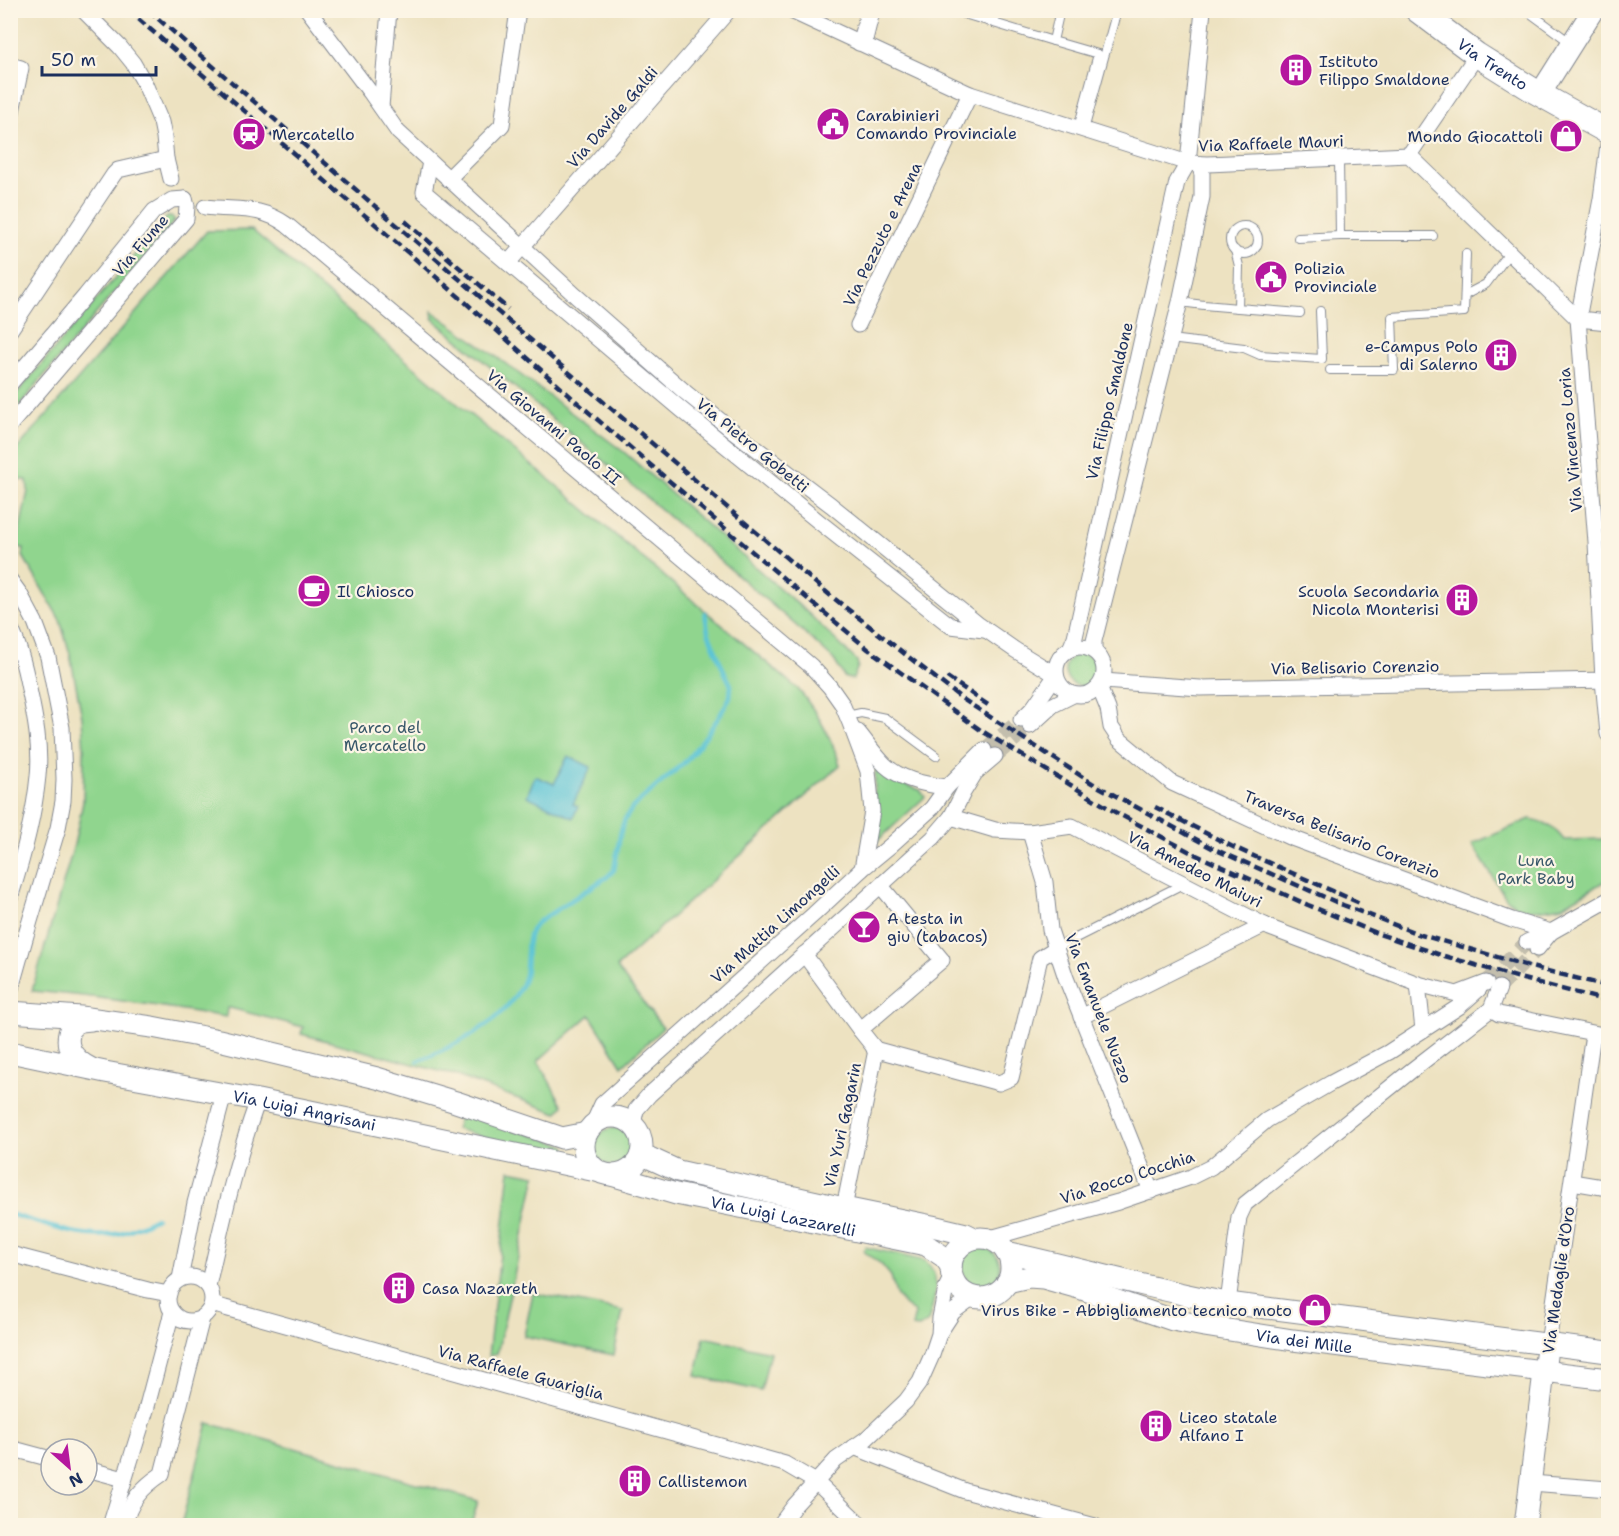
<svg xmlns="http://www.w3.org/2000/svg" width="1619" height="1536" viewBox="0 0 1619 1536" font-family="'Shantell Sans',sans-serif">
<rect width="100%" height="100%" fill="#fcf5e5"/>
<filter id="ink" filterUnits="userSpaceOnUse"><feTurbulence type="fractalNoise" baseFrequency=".0167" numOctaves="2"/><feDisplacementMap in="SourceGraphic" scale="12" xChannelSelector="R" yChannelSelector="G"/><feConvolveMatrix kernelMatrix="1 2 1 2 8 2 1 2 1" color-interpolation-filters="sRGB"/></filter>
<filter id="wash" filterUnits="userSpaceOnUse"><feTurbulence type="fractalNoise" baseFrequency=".008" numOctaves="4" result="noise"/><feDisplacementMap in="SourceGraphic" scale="24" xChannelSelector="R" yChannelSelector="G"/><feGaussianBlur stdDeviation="1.35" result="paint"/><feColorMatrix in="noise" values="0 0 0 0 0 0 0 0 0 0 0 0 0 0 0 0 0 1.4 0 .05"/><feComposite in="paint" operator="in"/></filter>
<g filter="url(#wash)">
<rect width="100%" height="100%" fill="#ede2c1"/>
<g fill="#90d58e" stroke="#568276" stroke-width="1.5">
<path d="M167,217H171L175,220L11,415V400Z"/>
<path d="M252,230L461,407L556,485L798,689C817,712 831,736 840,765L617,967L622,975L663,1028L622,1066L590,1015L538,1061L563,1106L557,1113L454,1075L301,1034L303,1027L230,1008H227L226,1017C161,1006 97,996 32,991L74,845L83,802L84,752L82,717L70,654L60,620L23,556L24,548L16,547L28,491L27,480L11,479L10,457L207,231Z"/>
<path d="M432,311L494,355L624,452L809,614L857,661L858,666L853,679L845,678L834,660L806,634L626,480L433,319Z"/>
<circle cx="1081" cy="670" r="16"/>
<path d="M876,763L900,783L920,790L925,797L872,846Z"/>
<path d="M1530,819C1547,823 1554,827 1564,840L1604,839L1608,879L1563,906L1537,910L1517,907L1506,898L1472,844Z"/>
<path d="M461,1113L564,1145C567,1149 568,1152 565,1157L560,1158L456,1129Z"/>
<circle cx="614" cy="1147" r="19"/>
<path d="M510,1170L536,1175L497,1354L488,1356Z"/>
<path d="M865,1247L925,1261C944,1276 933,1303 928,1322L919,1328L912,1327L915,1313L904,1305L896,1294L891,1276L881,1264L863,1251Z"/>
<circle cx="981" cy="1267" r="19"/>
<path d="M533,1293L623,1311L614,1355L524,1336Z"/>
<path d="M704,1337L770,1352L761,1391L696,1376Z"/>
<path d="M208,1423L478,1501L471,1525H181Z"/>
</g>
<path fill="#5bc4d6" stroke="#3b7a9a" stroke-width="1.5" d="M568,756L591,767L573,804L578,806L573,818L527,796L535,776L554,784Z"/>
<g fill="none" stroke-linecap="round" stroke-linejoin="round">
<g stroke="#5bc4d6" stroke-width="4.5">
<path d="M418,1061C455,1046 514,1017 525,975C528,962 525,946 530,933C531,930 535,925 538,922L607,877L614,870L621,830L625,819L633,807L686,761L702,741L719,717L730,697L731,685L724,671L708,632L705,613"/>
<path d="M10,1214C45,1224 85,1242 121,1233C133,1229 145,1224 156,1218"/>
</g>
</g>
</g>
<g filter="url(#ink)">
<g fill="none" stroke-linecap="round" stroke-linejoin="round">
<g stroke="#c3bead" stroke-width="15" stroke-dasharray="15 8" stroke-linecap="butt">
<path d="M984,750L1021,720"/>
<path d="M995,756L1030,726"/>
<path d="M1486,983L1527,942"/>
<path d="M1499,988L1537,949"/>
</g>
<g stroke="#848890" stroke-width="10">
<g id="lane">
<path d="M951,10L1053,41"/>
<path d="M1060,10L1053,41L1098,54L1078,128"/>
<path d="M1526,10L1571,43"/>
<path d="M994,23L997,10"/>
<path d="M867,46L876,10"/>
<path d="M1084,130L1117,10"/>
<path d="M1339,159L1340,236"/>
<circle cx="1244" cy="240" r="14"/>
<path d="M1298,238L1340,236H1433"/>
<path d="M1235,250L1239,266L1238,308L1300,313"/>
<path d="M1465,295L1486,284L1510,252"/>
<path d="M1180,302L1204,305L1238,308"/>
<path d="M1170,339L1244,348L1260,355L1322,359L1320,311"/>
<path d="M1330,370H1394L1392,317L1464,312L1466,254"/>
<path d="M847,716L861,713L885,718L936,756"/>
<path d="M1056,948L1183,884"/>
</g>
</g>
<g stroke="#848890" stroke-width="17">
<g id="street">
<path d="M83,10L120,47L133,63L145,84L161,122L164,137L166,159L171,179"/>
<path d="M308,10L370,92L398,132L576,296L685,392L732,430L831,505L979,625L1015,650L1056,675L1033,708L1021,720"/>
<path d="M789,10L970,94L1188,163L1208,164L1409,155L1578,319L1608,322"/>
<path d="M859,43L869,10"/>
<path d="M10,65L21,68L10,121"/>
<path d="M381,107L389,10"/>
<path d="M1608,145L1601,199L1578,319L1596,542L1603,680L1608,734"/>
<path d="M1409,155L1477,55"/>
<path d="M430,162L424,192L682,410L818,521L951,626L984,630"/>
<path d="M448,179L502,125L518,10"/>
<path d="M205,207C238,211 259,205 287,225L811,666L830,687L842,704L850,723L868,771L872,811L862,869"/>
<path d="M508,263L729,10"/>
<path d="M858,325L970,94"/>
<path d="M10,330L114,174L118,170L166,159"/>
<path d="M10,384L85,296L154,211L172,200L185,199"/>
<path d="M10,425L186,219L187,206L185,199"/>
<path d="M10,580L20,594L35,622L48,657L62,728L64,779L63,801L58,828L30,921L10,992"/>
<path d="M10,627C20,646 25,668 29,689C35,717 41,747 38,776C34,818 23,858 10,898"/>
<circle cx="1080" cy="671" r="24"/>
<path d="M1070,649L1075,637L1177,182L1188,163L1203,10"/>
<path d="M1094,650V641L1180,302L1202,197V174L1199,164"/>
<path d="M1103,681L1200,688L1608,680"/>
<path d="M1099,687L1108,709L1111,727L1119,739L1172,783L1289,837L1512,920L1551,932"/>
<path d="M1030,726L1053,705L1073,695"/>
<path d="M858,732C867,743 875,755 885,765C900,779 926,785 947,787"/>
<path d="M951,817L995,830L1030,832L1072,826L1270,928L1418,984L1457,994L1486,983"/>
<path d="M1030,832L1045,882L1050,930L1066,978L1151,1191"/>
<path d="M1527,942L1551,932"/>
<path d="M1537,949L1551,932L1608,900"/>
<path d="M804,954L860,1030L876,1050L844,1208"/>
<path d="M1418,984L1423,1030"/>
<path d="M1499,988L1491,1009L1499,1014L1608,1036"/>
<path d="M1081,1017L1265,925"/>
<path d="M860,1030L942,960L881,886"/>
<path d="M874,1049L999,1083L1011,1078L1040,958L1056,948"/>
<path d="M593,1124L602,1104L814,914L862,869L890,846L932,808L947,787L984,750"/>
<path d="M633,1125L636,1110L649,1095L933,838L951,817L964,791L975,773L995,756"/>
<path d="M1572,1182L1608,1188"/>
<path d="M987,1239L1118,1202L1191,1177L1211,1167L1267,1120L1331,1083L1389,1052L1460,1006L1479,989"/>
<path d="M10,1254L148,1290L169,1294"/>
<circle cx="190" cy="1299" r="22"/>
<path d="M180,1279L195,1203L224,1094"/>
<path d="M208,1286C222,1223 236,1160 258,1100"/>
<path d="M1228,1303L1239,1217L1245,1204L1412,1070L1491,1009"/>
<path d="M212,1304L225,1308L785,1464L816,1482L862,1526"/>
<path d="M940,1332L953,1312L973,1297"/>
<path d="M1548,1344L1593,1034"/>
<path d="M854,1447L965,1491L1095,1526"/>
<path d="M10,1448L51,1459"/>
<path d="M87,1469L124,1479"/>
<path d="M1531,1483L1608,1489"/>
<path d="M110,1526L146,1410L172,1312"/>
<path d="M124,1526C130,1501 141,1488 162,1474L202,1318"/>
<path d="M779,1526L794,1506L836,1460L866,1439L906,1401L920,1382L932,1355L939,1334L940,1318L946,1288L952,1276"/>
</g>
</g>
<g stroke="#848890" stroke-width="23">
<g id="secondary">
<path d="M1540,94L1593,10"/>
<path d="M10,1012L81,1017L152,1027L219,1040L377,1078L456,1102L562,1138L587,1133"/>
<path id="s1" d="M10,1052L105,1072L258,1100L596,1171"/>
<path d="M90,1068C73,1059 62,1046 72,1025L81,1021L91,1020"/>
<circle cx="613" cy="1146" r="29"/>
<path d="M641,1154L678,1171L844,1208L932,1226L966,1234L974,1238"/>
<path id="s2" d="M611,1175L676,1194L926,1245L944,1257L951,1266"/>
<circle cx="981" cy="1268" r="30"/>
<path d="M1006,1252C1080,1268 1153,1290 1228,1303L1608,1352"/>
<path id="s3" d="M1007,1282L1029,1277L1043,1278L1082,1289L1173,1320L1204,1326L1293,1340L1608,1379"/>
<path d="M1525,1526L1546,1356"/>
</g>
</g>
<g stroke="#848890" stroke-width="26">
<g id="primary">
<path id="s4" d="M1417,10L1477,55L1536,92L1608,132"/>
</g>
</g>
<use href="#lane" stroke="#fff" stroke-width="8"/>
<use href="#street" stroke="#fff" stroke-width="15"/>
<use href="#secondary" stroke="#fff" stroke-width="21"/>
<use href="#primary" stroke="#fff" stroke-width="24"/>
<g stroke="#1b2f5e" stroke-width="4.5" stroke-dasharray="9 4.5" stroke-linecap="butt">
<path d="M128,10L465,302L578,403L796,589L868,649L982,731L1115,812L1194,854L1308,905L1379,934L1441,955L1523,979L1608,1001"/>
<path d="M148,10L457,277L831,596L961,698L1092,783L1214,849L1343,905L1421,935L1535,968L1608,986"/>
<path d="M405,221L508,309"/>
<path d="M947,677L991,707"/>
<path d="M1155,807L1231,846L1362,904"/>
</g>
</g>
</g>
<defs>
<g id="building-disc" transform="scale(1.725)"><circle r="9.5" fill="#b5179e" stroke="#fcf5e5"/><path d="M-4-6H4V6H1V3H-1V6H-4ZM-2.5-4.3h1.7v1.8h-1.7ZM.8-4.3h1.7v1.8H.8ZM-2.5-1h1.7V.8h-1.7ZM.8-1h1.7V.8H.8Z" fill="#fff"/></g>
<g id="civic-disc" transform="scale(1.725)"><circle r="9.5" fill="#b5179e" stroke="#fcf5e5"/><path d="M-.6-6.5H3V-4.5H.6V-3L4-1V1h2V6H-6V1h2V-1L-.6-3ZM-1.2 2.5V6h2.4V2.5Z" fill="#fff"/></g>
<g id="station-disc" transform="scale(1.725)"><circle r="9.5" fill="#b5179e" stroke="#fcf5e5"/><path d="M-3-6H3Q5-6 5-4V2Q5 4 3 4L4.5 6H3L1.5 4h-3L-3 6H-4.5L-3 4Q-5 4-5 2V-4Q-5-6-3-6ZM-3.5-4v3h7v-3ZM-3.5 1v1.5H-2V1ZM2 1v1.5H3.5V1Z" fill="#fff"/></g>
<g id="shop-disc" transform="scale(1.725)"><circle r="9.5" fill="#b5179e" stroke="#fcf5e5"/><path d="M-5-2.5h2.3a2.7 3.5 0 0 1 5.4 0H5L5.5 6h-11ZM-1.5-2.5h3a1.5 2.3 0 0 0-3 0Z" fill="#fff"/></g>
<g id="cafe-disc" transform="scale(1.725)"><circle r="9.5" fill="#b5179e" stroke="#fcf5e5"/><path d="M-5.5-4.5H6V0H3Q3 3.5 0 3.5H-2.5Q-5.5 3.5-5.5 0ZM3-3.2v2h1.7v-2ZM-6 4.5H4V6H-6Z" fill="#fff"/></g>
<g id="bar-disc" transform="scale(1.725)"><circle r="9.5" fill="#b5179e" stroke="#fcf5e5"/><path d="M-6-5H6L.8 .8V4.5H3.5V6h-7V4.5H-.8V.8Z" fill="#fff"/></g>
</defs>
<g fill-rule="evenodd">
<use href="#building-disc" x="1296" y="70"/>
<use href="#civic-disc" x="833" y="124"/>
<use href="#station-disc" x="249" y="134"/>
<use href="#shop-disc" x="1566" y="136"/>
<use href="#civic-disc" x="1271" y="277"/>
<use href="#building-disc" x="1501" y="355"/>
<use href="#cafe-disc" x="314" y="591"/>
<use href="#building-disc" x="1462" y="600"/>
<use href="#bar-disc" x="864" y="927"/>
<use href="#building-disc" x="399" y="1288"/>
<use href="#shop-disc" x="1315" y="1310"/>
<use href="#building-disc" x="1156" y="1426"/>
<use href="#building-disc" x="635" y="1481"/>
</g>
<g text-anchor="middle" stroke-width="4.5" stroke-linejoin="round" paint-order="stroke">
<g font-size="16" fill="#1b2f5e" stroke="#fcf5e5" text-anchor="start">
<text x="1319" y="67">Istituto<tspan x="1319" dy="18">Filippo Smaldone</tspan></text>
<text x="856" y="121">Carabinieri<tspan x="856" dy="18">Comando Provinciale</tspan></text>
<text x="272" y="140">Mercatello</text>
<text x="1543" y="142" text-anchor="end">Mondo Giocattoli</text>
<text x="1294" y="274">Polizia<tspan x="1294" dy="18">Provinciale</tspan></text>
<text x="1478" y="352" text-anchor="end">e-Campus Polo<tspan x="1478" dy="18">di Salerno</tspan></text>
<text x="337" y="597">Il Chiosco</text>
<text x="1439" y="597" text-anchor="end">Scuola Secondaria<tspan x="1439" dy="18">Nicola Monterisi</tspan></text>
<text x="887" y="924">A testa in<tspan x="887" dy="18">giu (tabacos)</tspan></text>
<text x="422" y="1294">Casa Nazareth</text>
<text x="1292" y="1316" text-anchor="end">Virus Bike - Abbigliamento tecnico moto</text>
<text x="1179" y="1423">Liceo statale<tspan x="1179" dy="18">Alfano I</tspan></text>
<text x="658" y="1487">Callistemon</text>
</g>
<g font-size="16" fill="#1b2f5e" stroke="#fcf5e5">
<text dy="6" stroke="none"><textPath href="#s4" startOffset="93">Via Trento</textPath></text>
<text transform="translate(612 117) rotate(-49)" y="6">Via Davide Galdi</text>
<text transform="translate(1271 143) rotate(-2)" y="6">Via Raffaele Mauri</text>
<text transform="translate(882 234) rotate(-64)" y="6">Via Pezzuto e Arena</text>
<text transform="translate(140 245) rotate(-49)" y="6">Via Fiume</text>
<text transform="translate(1109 401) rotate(-77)" y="6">Via Filippo Smaldone</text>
<text transform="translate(554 427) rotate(40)" y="6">Via Giovanni Paolo II</text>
<text transform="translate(1570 440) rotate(-95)" y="6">Via Vincenzo Loria</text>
<text transform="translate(753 445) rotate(39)" y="6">Via Pietro Gobetti</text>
<text transform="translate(1355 667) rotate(-1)" y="6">Via Belisario Corenzio</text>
<text transform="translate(1342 834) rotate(22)" y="6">Traversa Belisario Corenzio</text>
<text transform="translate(1195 869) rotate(27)" y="6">Via Amedeo Maiuri</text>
<text transform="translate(775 924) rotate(-42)" y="6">Via Mattia Limongelli</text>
<text transform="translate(1099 1008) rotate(69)" y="6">Via Emanuele Nuzzo</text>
<text dy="6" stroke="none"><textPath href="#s1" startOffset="300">Via Luigi Angrisani</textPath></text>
<text transform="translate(842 1125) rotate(-78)" y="6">Via Yuri Gagarin</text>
<text transform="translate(1127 1177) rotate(-18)" y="6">Via Rocco Cocchia</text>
<text dy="6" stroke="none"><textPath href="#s2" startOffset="177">Via Luigi Lazzarelli</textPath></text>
<text transform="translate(1558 1280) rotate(-82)" y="6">Via Medaglie d'Oro</text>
<text dy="6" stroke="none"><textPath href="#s3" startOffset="306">Via dei Mille</textPath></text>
<text transform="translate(521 1372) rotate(15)" y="6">Via Raffaele Guariglia</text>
</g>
<g font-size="16" fill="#38586a" stroke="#fcf5e5">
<text x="385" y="733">Parco del<tspan x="385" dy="18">Mercatello</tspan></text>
<text x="1536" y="866">Luna<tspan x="1536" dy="18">Park Baby</tspan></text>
</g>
</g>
<rect width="1619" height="1536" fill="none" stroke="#fcf5e5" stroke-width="36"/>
<g transform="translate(69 1467) rotate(152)"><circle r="28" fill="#fcf5e5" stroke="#a2a6af" stroke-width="1.5"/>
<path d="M0-4.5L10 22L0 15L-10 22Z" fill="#b5179e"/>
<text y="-9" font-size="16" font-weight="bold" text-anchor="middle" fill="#1b2f5e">N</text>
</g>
<path d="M42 66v9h114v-9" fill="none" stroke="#1b2f5e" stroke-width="3"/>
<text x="51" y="66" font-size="18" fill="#1b2f5e" stroke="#fcf5e5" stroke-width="4.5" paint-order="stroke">50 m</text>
</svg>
